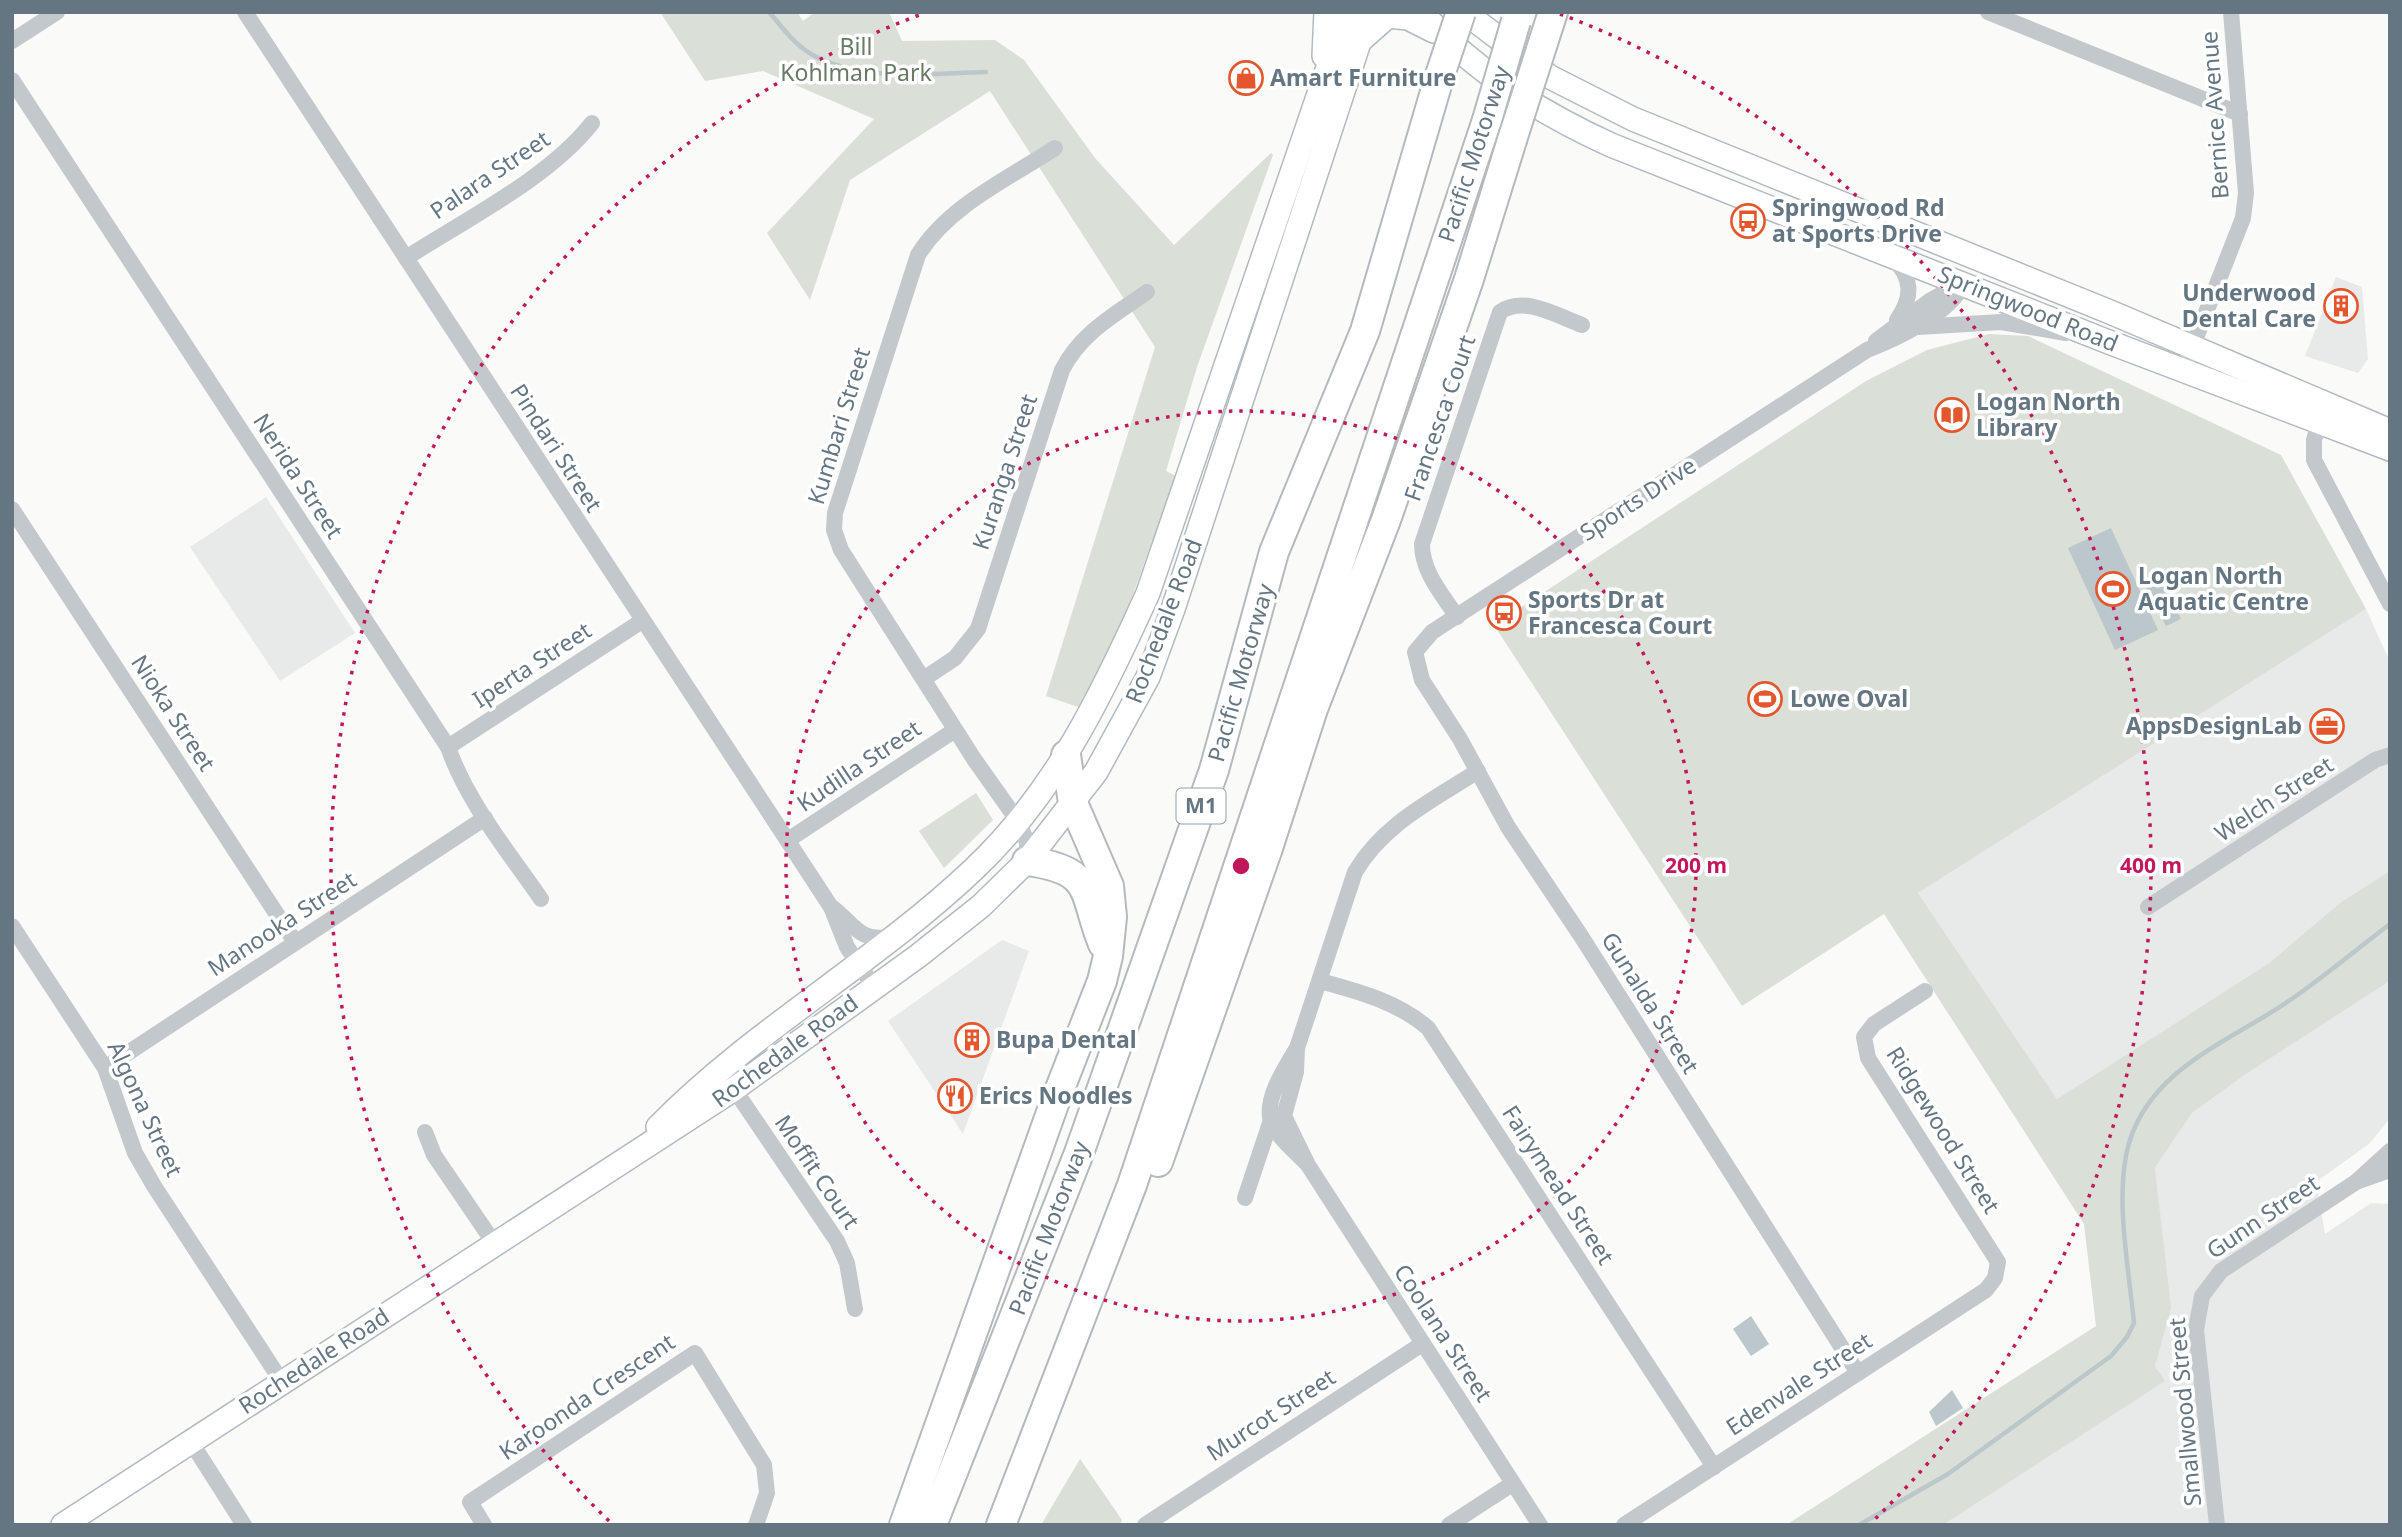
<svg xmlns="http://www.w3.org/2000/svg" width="2402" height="1537" viewBox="0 0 2402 1537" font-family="'Noto Sans',sans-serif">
<rect width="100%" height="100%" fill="#fafaf8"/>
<g fill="#e8e9e9">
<path d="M2336,277L2362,287L2368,359L2358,373L2305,356Z"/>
<path d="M266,497L355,633L280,681L190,547Z"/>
<path d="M2366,609L2390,662V871L2341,902L2269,963L2057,1099L1918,893Z"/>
<path d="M1002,940L1029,951L963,1134L888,1021Z"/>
<path d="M2390,981L2388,1121L2369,1144L2316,1182L2325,1234L2371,1203L2390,1204V1525H1943L2164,1381L2155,1366L2170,1307L2155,1168L2192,1113L2246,1074Z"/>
</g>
<g fill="#dadfd7">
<path d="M660,12H797L803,21L815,12H889L902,41L995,40L1024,60L1095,158L1174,245L1271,153L1273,155L1197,367L1166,471L1176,476L1124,619L1081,708L1046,696L1155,347L990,91L850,180L810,300L767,233L874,119L763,71L705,81Z"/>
<path d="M1989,334L2028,336L2281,455L2366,609L1918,893L2057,1099L2269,963L2341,902L2390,871V981L2246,1074L2192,1113L2155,1168L2171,1308L2155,1366L2165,1381L1943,1525H1786L2096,1326L2084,1224L1884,914L1742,1006L1494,625L1866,381L1927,350Z"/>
<path d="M976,793L993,820L944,868L919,831Z"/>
<path d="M1080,1459L1122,1520L1120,1525H1041Z"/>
</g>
<g fill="#bbc7cb">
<path d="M2111,528L2158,630L2115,650L2068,548Z"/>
<path d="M2160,577L2181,619L2166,626L2145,585Z"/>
<path d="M1751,1316L1769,1344L1751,1356L1733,1329Z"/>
<path d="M1952,1390L1963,1408L1936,1426L1929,1412Z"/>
</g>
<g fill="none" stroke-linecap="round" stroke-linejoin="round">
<g stroke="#bbc7cb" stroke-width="4.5">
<path d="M769,12C782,27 794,44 811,54C861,83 930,73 986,72"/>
<path d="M1859,1525L1948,1474L2111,1356L2127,1337L2134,1323C2129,1270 2114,1194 2129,1143C2152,1066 2234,1040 2293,998C2326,975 2357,949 2390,924"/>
</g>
<g stroke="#b3babf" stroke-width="26">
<g id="secondary">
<path d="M1421,12C1475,72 1539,112 1611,145L2106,341L2390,449"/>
<path d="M1464,12L1550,77L1633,119L2110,312L2390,431"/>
<path d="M1362,39L1388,16L1408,18L1434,31"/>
<path d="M1324,56L1326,12"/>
<path d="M658,1127C753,1030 875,963 974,869C1055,793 1103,693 1148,593L1347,12"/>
<path d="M63,1525L734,1089L918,956L981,906L1027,861L1096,772L1148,677L1173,609L1369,12"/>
</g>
</g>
<g stroke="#b4b9bd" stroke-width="32">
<g id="highway">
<path d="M1543,43L1553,12"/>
<path d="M1027,861C1096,870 1082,893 1103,944"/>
<path d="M1158,1162L1268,848L1313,709L1386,520L1469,279L1512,140"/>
<path d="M904,1525L1054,1104L1102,981L1108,956L1112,917L1109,886L1073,803L1066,755"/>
<path d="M932,1525L1079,1153L1214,770L1274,552L1365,331L1439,78"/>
<path d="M1001,1525L1132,1185L1487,120"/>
</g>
</g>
<g stroke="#c3c8cc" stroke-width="16">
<path d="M245,12L831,907L847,947L874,987"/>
<path d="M1988,12L2240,114"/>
<path d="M12,41L57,12"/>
<path d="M12,80L448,747C467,802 508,851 541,899"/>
<path d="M1892,257C1913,278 1913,297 1897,320"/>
<path d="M406,258C465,220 549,178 592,123"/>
<path d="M1918,327L2001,322L2066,333"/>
<path d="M1876,341L1931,300L1964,282"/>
<path d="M2183,371L2243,218L2246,193L2231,12"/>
<path d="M2322,412L2314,440V460L2390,604"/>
<path d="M12,509L295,942"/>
<path d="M1457,617C1442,594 1422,572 1422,544L1500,312C1525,295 1557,316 1582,325"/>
<path d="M925,678L955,658L978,629L1062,370C1081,333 1114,315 1147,292"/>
<path d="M448,747L642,621"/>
<path d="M788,840L955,730"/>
<path d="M1027,861V842L1018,821L974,759L841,550L834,530L835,513L918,255C948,206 1008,179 1055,148"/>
<path d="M2148,907L2375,760L2390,755"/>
<path d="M833,908C857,927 858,941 891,937"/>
<path d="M12,926L105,1068L135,1153L154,1186L282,1382"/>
<path d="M1320,981C1360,992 1396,1001 1428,1028L1714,1467"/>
<path d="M1297,1048L1355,872C1383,824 1433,800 1478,771"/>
<path d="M105,1068L485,818"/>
<path d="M730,1083L837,1241L847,1263L855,1309"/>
<path d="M425,1132L434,1155L494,1243"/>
<path d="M1308,1165C1297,1153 1279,1139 1272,1124C1262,1102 1286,1066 1297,1048L1296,1072L1284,1116L1308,1165L1540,1525"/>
<path d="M2356,1182L2390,1170"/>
<path d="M1245,1198L1271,1120L1273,1119"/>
<path d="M1858,1373L1581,936L1508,827L1460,739L1422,680L1415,652L1432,632L1867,350C1896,339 1952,313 1964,282"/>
<path d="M191,1442L244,1525"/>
<path d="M484,1525L470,1502L695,1353L764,1465L767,1493L756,1525"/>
<path d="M1145,1525L1422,1344"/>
<path d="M1449,1525L1512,1484"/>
<path d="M1624,1525L1986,1290L1995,1278L1998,1262L1868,1058L1864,1037L1874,1024L1925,991"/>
<path d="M2217,1525L2196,1330L2202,1296L2221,1271L2356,1182L2390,1151"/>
</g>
<use href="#secondary" stroke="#fff" stroke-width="23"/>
<use href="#highway" stroke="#fff" stroke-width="28"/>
<g stroke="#b4b9bd" stroke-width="32" stroke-linecap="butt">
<g id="highway-bridge">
<path d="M1439,78L1461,12"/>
<path d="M1487,120L1516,21"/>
<path d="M1512,140L1543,43"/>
</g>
</g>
<use href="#highway-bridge" stroke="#fff" stroke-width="28"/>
</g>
<g fill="none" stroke="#c2185b" stroke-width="3.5" stroke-dasharray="3.5 7">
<circle cx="1241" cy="866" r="455"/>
<path d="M609 1521A910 910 0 0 1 922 14M1560 14A910 910 0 0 1 1873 1521"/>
</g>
<defs>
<g id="shop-ring" transform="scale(1.75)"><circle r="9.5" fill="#fff" stroke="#e4572e" stroke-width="1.5"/><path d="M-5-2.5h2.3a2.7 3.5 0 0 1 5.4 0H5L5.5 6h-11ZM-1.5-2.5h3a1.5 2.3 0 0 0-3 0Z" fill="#e4572e"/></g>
<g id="bus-ring" transform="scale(1.75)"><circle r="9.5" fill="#fff" stroke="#e4572e" stroke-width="1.5"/><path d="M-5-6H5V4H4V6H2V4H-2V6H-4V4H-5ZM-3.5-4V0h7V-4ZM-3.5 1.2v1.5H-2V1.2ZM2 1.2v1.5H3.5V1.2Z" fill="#e4572e"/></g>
<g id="building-ring" transform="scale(1.75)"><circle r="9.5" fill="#fff" stroke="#e4572e" stroke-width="1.5"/><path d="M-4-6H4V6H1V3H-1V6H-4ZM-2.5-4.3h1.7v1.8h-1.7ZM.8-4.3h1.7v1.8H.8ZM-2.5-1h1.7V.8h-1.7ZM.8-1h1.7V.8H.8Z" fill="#e4572e"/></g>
<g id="library-ring" transform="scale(1.75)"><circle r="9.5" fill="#fff" stroke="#e4572e" stroke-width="1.5"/><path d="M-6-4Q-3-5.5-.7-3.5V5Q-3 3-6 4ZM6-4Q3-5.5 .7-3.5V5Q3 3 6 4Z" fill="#e4572e"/></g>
<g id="stadium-ring" transform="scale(1.75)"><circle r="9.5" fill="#fff" stroke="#e4572e" stroke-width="1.5"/><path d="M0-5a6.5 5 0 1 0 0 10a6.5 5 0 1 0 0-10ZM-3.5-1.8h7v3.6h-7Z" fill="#e4572e"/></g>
<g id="office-ring" transform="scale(1.75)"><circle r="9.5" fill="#fff" stroke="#e4572e" stroke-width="1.5"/><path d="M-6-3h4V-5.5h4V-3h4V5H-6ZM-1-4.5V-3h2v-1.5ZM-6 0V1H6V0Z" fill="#e4572e"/></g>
<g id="restaurant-ring" transform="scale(1.75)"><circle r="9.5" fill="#fff" stroke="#e4572e" stroke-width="1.5"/><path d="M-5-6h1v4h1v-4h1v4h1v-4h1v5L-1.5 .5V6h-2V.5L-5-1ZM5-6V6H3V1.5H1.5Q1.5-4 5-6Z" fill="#e4572e"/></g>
</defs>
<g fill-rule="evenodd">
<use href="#shop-ring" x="1246" y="78"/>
<use href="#bus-ring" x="1748" y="221"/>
<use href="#building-ring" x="2341" y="306"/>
<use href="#library-ring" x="1952" y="415"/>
<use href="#stadium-ring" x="2113" y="589"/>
<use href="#bus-ring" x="1504" y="613"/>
<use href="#stadium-ring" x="1765" y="699"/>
<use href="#office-ring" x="2327" y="726"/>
<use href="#building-ring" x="972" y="1040"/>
<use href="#restaurant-ring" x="955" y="1096"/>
</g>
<g text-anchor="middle" stroke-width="7" stroke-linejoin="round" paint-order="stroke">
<rect fill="#fff" stroke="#939fa8" stroke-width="2" x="1176.5" y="788.5" width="49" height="35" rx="5"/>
<g font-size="21" font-weight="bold" fill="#657683">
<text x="1201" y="813">M1</text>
</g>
<g font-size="23" fill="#687a64" stroke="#fff">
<text x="856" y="55">Bill<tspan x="856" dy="26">Kohlman Park</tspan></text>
</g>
<g font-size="23" font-weight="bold" fill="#657683" stroke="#fff" text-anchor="start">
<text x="1270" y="86">Amart Furniture</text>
<text x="1772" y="216">Springwood Rd<tspan x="1772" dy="26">at Sports Drive</tspan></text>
<text x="2316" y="301" text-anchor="end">Underwood<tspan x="2316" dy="26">Dental Care</tspan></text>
<text x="1976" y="410">Logan North<tspan x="1976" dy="26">Library</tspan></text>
<text x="2138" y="584">Logan North<tspan x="2138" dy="26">Aquatic Centre</tspan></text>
<text x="1528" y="608">Sports Dr at<tspan x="1528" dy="26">Francesca Court</tspan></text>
<text x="1790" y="707">Lowe Oval</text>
<text x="2302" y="734" text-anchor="end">AppsDesignLab</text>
<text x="996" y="1048">Bupa Dental</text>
<text x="979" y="1104">Erics Noodles</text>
</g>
<g font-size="23" fill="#657683" stroke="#fff">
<text transform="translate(2215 115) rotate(-94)" y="8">Bernice Avenue</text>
<text transform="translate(1474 154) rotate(-72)" y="8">Pacific Motorway</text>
<text transform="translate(490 175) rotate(-34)" y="8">Palara Street</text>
<text transform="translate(2028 309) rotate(22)" y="8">Springwood Road</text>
<text transform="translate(1440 418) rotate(-71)" y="8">Francesca Court</text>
<text transform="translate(839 426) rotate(-73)" y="8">Kumbari Street</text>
<text transform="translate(556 448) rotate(57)" y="8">Pindari Street</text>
<text transform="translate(1005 472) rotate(-72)" y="8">Kuranga Street</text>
<text transform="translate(298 476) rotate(57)" y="8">Nerida Street</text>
<text transform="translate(1638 499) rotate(-33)" y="8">Sports Drive</text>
<text transform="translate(1164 621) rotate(-69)" y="8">Rochedale Road</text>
<text transform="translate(532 665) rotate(-33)" y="8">Iperta Street</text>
<text transform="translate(1241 673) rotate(-74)" y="8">Pacific Motorway</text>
<text transform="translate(173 713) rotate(57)" y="8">Nioka Street</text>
<text transform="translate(859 766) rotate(-34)" y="8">Kudilla Street</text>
<text transform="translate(2274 799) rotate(-33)" y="8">Welch Street</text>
<text transform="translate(282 924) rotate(-33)" y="8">Manooka Street</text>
<text transform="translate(1650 1003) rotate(58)" y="8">Gunalda Street</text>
<text transform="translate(785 1051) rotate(-36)" y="8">Rochedale Road</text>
<text transform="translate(145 1109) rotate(65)" y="8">Algona Street</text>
<text transform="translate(1943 1130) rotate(58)" y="8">Ridgewood Street</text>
<text transform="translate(817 1172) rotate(56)" y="8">Moffit Court</text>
<text transform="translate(1558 1185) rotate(57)" y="8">Fairymead Street</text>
<text transform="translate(2263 1217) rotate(-34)" y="8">Gunn Street</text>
<text transform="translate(1049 1228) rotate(-69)" y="8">Pacific Motorway</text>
<text transform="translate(1443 1333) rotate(57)" y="8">Coolana Street</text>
<text transform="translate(314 1361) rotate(-33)" y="8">Rochedale Road</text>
<text transform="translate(1799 1384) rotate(-33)" y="8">Edenvale Street</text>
<text transform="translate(587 1397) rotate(-34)" y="8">Karoonda Crescent</text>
<text transform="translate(2185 1412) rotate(-95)" y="8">Smallwood Street</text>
<text transform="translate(1271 1415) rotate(-33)" y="8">Murcot Street</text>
</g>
</g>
<circle cx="1241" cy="866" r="10" fill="#c2185b" stroke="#fff" stroke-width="3.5"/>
<g font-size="21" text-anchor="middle" font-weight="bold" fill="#c2185b" stroke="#fff" stroke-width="7" stroke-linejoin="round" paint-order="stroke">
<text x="1696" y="873">200 m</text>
<text x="2151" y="873">400 m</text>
</g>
<rect width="2402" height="1537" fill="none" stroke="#657683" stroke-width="28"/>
</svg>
